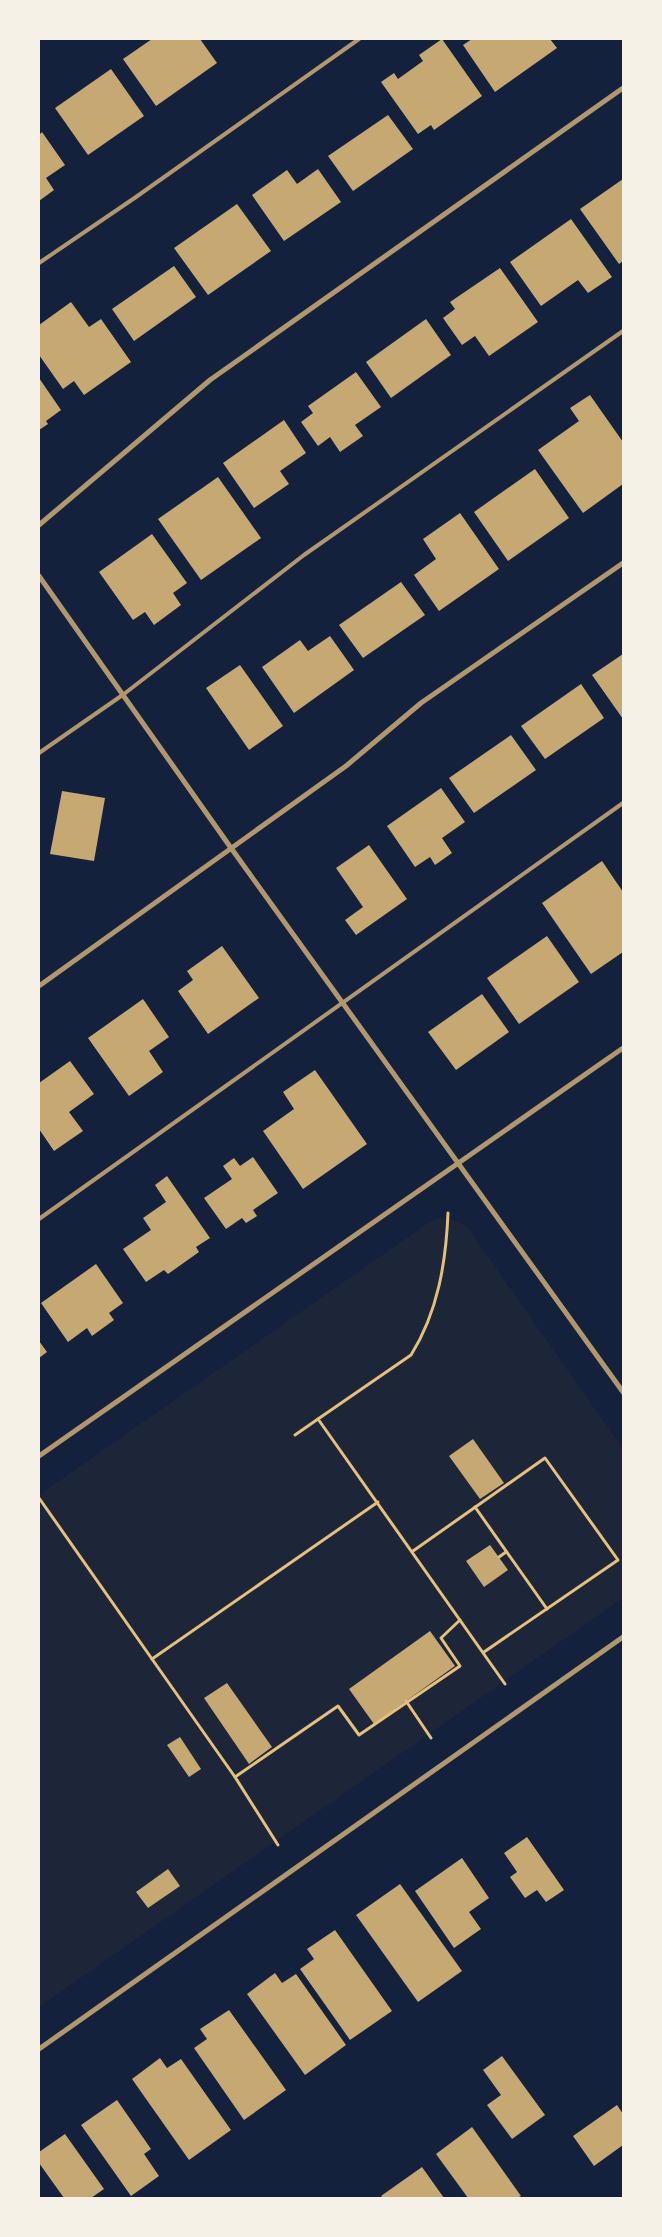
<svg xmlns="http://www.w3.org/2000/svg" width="662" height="2237" viewBox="0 0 662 2237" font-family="'Work Sans',sans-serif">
<rect width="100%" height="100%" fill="#14213d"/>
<path fill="#1d2539" d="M439,1218L451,1219L467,1227L623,1449V1598L39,2007V1495L431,1221Z"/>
<g fill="#c6a872">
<path d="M152,39H200L217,63L156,106L123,59Z"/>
<path d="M442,39L482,96L434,130L431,125L418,134L381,82L394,73L398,79L423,61L419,55Z"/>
<path d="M472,39H550L557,48L495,92L463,45Z"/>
<path d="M111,69L144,116L88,155L55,108Z"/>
<path d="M388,115L413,149L353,191L328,156Z"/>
<path d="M42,132L65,165L46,178L54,190L39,201V135Z"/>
<path d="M318,169L341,202L284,241L252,195L287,170L297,184Z"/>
<path d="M623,179V261L619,264L580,209Z"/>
<path d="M237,204L271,251L208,295L174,248Z"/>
<path d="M571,219L612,277L588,293L578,280L541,306L510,262Z"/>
<path d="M174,266L196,297L134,341L112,309Z"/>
<path d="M500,268L538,322L489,356L475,336L462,345L443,318L455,309L450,302Z"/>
<path d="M71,302L89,327L101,319L131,362L84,395L74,381L63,389L39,355V325Z"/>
<path d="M426,319L451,355L391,398L366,362Z"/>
<path d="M356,372L381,407L355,425L363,436L340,452L330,437L318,446L301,422L313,413L308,406Z"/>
<path d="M39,378L61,410L46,421L48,424L39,430Z"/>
<path d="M590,395L623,442V484L583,513L538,450L579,421L570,408Z"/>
<path d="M284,420L306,453L280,471L289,484L254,508L223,463Z"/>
<path d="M535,469L569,518L508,561L474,512Z"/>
<path d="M218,477L261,538L201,580L158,519Z"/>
<path d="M460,513L499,569L439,611L414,575L436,559L423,539Z"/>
<path d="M152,534L187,583L173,593L181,605L154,625L145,612L133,620L99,572Z"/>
<path d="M401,582L425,615L363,658L339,625Z"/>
<path d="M330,636L354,670L294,713L262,667L300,640L308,651Z"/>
<path d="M623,654V719L592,675Z"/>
<path d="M240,665L283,726L249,750L206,688Z"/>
<path d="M581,684L604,718L545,759L521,726Z"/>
<path d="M511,735L536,770L474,813L449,778Z"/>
<path d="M441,788L465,822L442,838L452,853L435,865L430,857L415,867L387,826Z"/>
<path d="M62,791L105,798L94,861L50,854Z"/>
<path d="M369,845L407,899L356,935L345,920L363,907L336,868Z"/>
<path d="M602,861L623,892V952L591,974L542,903Z"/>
<path d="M547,936L579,982L519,1024L487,978Z"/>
<path d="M222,946L259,998L208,1034L178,991L193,980L187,971Z"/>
<path d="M482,994L509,1032L456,1070L428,1032Z"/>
<path d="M143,999L169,1037L149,1051L163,1072L129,1096L88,1038Z"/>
<path d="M70,1061L94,1094L69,1112L83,1131L54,1151L39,1129V1083Z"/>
<path d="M315,1070L367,1144L303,1189L263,1131L294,1109L283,1092Z"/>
<path d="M253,1157L278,1193L253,1210L257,1216L246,1223L242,1218L226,1229L204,1198L232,1179L223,1166L234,1158L240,1166Z"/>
<path d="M167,1176L210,1238L196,1247L199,1252L168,1274L164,1270L146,1282L123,1249L151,1230L143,1218L166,1202L155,1185Z"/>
<path d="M96,1264L123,1303L109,1313L114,1320L92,1336L87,1328L68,1342L41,1303Z"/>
<path d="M39,1341L47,1352L39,1358Z"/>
<path d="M473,1439L504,1483L480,1499L449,1456Z"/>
<path d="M490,1545L508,1570L484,1587L466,1561Z"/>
<path d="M430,1631L455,1666L374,1724L349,1689Z"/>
<path d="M227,1683L272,1747L249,1764L204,1698Z"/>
<path d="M180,1737L201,1769L189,1777L167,1745Z"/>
<path d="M527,1837L564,1890L546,1902L537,1890L525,1898L510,1877L517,1872L504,1853Z"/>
<path d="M462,1858L489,1898L469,1912L481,1929L454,1948L415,1891Z"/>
<path d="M168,1869L180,1886L148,1908L136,1892Z"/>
<path d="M400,1884L462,1971L418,2002L356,1915Z"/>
<path d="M335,1930L392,2011L350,2040L300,1969L314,1959L307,1949Z"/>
<path d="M275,1973L282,1983L296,1974L346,2045L305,2075L247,1994Z"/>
<path d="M229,2010L286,2090L244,2120L194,2048L207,2039L200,2029Z"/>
<path d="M502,2056L545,2115L512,2139L487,2105L501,2095L483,2070Z"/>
<path d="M160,2058L167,2068L181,2059L231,2130L189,2160L132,2079Z"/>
<path d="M117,2100L151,2149L144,2154L159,2176L131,2196L81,2125Z"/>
<path d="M617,2105L623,2114V2145L594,2166L573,2136Z"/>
<path d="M472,2127L521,2196L517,2198H468L436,2154Z"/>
<path d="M65,2134L104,2189L91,2198H64L39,2163V2152Z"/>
<path d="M422,2167L444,2198H383L381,2196Z"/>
</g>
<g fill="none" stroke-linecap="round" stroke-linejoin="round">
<g stroke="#e5c07b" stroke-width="3">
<path d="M318,1419L411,1355C438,1312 446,1262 448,1213"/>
<path d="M295,1435L318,1419L505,1684"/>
<path d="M39,1498L152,1659L378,1502"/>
<path d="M475,1507L547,1609"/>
<path d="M413,1551L545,1458L618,1560L484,1652"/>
<path d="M499,1557L506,1552"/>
<path d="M152,1659L235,1777L278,1845"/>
<path d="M406,1701L431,1738"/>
<path d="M235,1777L338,1706L359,1735L460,1666L441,1638L460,1620"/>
</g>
<g stroke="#b1986c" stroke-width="4">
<path d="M39,263L136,197L359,39"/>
<path d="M39,753L124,694L304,555L623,331"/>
<path d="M39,1219L623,803"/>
</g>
<g stroke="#b1986c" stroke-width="5">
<path d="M39,525L210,380L623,88"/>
<path d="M39,576L231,848L623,1392"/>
<path d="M39,986L346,766L421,703L623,563"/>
<path d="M39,1456L623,1048"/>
<path d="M39,2049L623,1637"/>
</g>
</g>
<rect width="662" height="2237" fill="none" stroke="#f6f1e7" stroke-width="80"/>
</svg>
